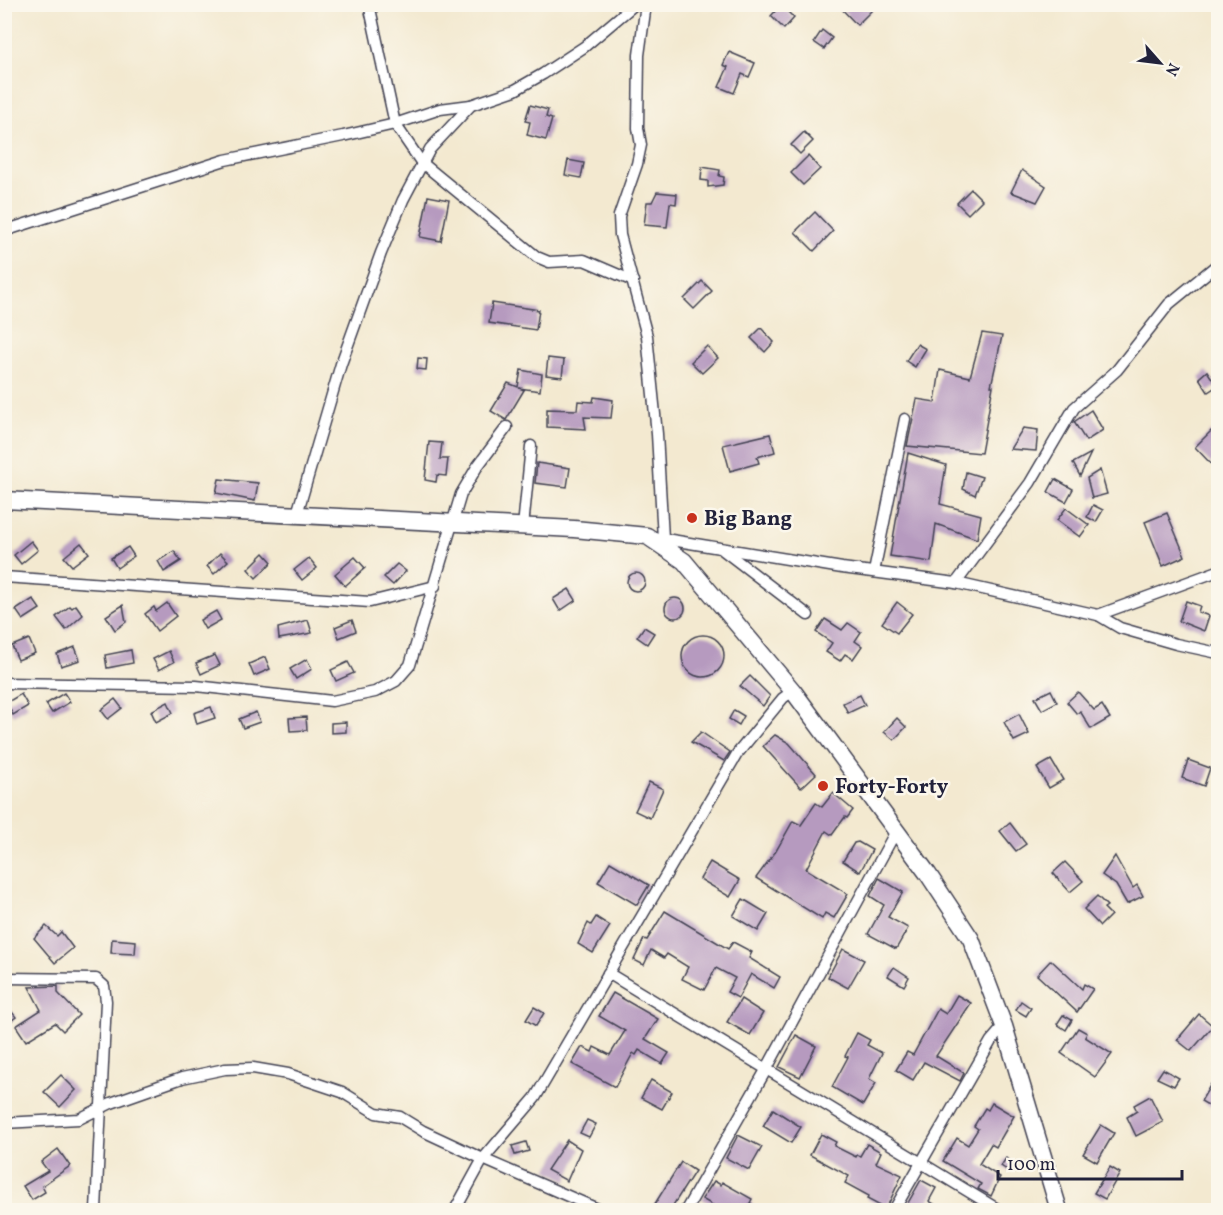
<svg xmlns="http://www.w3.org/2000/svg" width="1223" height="1215" viewBox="0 0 1223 1215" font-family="Vollkorn,serif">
<rect width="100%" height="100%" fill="#fbf7ec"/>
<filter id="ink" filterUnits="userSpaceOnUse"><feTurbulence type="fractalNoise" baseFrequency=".0167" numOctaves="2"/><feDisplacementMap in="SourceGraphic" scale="12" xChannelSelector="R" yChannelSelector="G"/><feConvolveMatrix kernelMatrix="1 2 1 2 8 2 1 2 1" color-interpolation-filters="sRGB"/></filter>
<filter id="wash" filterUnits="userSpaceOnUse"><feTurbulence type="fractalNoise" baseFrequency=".008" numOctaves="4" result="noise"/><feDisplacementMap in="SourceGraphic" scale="24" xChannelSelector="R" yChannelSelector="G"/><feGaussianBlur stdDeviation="1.35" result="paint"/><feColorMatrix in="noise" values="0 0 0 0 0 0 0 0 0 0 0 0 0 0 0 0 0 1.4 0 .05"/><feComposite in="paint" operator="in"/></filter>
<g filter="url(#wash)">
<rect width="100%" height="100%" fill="#f3e9d0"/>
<g id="blocks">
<g fill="#b69abf">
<path d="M837,4H878L857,25Z"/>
<path d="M781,5L794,18L784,29L771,16Z"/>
<path d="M822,30L832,38L824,49L814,42Z"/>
<path d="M729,52L755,63L749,77L742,74L734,93L719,87L728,67L723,65Z"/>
<path d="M530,105L548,110L546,117L552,119L546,140L527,135L530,122L525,121Z"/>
<path d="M804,132L813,141L800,154L791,145Z"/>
<path d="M808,156L820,169L803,185L791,173Z"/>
<path d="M568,160L584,163L581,178L565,175Z"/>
<path d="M702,167L720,170L719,176L724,177L723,185L708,187V181L701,180Z"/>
<path d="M1022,170L1046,186L1037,202L1011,192Z"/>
<path d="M971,189L982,200L968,214L957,203Z"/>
<path d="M657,192L677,194L676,204L670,203L667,227L644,225L647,202H652Z"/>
<path d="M428,196L449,200L441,241L420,237Z"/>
<path d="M815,212L833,231L814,251L795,232Z"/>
<path d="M702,281L712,291L694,309L684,299Z"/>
<path d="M492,303L539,310L536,330L489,323Z"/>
<path d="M761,328L774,342L765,352L751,338Z"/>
<path d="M982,333L1002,336L991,386H993L981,453L907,446L917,399L935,402L940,370L970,377Z"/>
<path d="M917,344L926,349L915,367L906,361Z"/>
<path d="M707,346L718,358L702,373L691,362Z"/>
<path d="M418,358L427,359L426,370L417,369Z"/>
<path d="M548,358L564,360L562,377L546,375Z"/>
<path d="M521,370L542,374L540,391L519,388L524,390L506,420L491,411L508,383L518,387Z"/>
<path d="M1207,371L1217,386L1208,392L1199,378Z"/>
<path d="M594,397L613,400L611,418L584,417L586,429L547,427V409L577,410L578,401L593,402Z"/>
<path d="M1091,410L1103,430L1086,441L1074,422Z"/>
<path d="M1023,428L1038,430L1036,451L1010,449Z"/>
<path d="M1211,431L1218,439V457L1211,464L1195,447Z"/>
<path d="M770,434L775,452L757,457L759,463L730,471L723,445Z"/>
<path d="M429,442L442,443L440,459H448L446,476L437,475L436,482L425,480Z"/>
<path d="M908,453L946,465L940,504L981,515L977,539L936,524L931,562L890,556Z"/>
<path d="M1091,453L1080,476L1073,463Z"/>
<path d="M537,463L570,468L567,487L535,483Z"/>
<path d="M1100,470L1107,494L1092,498L1087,478Z"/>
<path d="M966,472L982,477L975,495L963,489Z"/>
<path d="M219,479L258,483L255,501L216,493Z"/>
<path d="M1055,479L1073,489L1066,502L1048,492Z"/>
<path d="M1093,505L1103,510L1096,522L1087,517Z"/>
<path d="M1066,508L1089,525L1080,537L1057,520Z"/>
<path d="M1167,513L1185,556L1163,566L1145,522Z"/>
<path d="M31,541L38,550L21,564L14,555Z"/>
<path d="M81,543L89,553L72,566L64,557Z"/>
<path d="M128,547L134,556L117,568L111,558Z"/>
<path d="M174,551L181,561L164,572L158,561Z"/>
<path d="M220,553L228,561L214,574L207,566Z"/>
<path d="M264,553L272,562L256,578L248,569Z"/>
<path d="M355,557L365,568L345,586L335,574Z"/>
<path d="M309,558L317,568L302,580L294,570Z"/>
<path d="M397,564L406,571L393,585L384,577Z"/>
<circle cx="636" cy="582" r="9"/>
<path d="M569,589L576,600L560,611L553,599Z"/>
<circle cx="675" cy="608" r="10"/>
<path d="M33,599L40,609L23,620L16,610Z"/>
<path d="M1186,601L1200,606L1198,612L1209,616L1204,631L1179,621Z"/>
<path d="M897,602L912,614L897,633L882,623Z"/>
<path d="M167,603L176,616L157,631L145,614L154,607L156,611Z"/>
<path d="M76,605L83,615L66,630L56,617L70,606L72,608Z"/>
<path d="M123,605L126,622L115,630L106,616Z"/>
<path d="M216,611L221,620L205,629L200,620Z"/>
<path d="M825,619L842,630L848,623L861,632L855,641L862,646L853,659L845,654L840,661L826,652L832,643L816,632Z"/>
<path d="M308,620L312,633L279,639L278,628Z"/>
<path d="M352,620L356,631L339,638L335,627Z"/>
<path d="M644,627L654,633L647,644L637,637Z"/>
<circle cx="703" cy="656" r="21"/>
<path d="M29,639L35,653L18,660L12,646Z"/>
<path d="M75,647L80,660L61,666L57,654Z"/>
<path d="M131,650L133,663L107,668L105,655Z"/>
<path d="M169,651L174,662L159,670L153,659Z"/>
<path d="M215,655L220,665L201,674L196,663Z"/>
<path d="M265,657L270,669L254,676L249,664Z"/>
<path d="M307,659L312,669L296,679L290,669Z"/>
<path d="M348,662L354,673L336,681L331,670Z"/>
<path d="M750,676L770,696L763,706L740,686Z"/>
<path d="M1051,690L1057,702L1042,710L1035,698Z"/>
<path d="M1078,692L1094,710L1102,705L1110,718L1091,729L1080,711L1077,714L1067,702Z"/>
<path d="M64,693L70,702L52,713L46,704Z"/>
<path d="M21,694L28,706L13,715L6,703Z"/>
<path d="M860,695L865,705L848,713L843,703Z"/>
<path d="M115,699L122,708L108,719L101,710Z"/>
<path d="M168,702L173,713L156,722L151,711Z"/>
<path d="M211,707L215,718L197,724L194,713Z"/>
<path d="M734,710L744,716L739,725L729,719Z"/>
<path d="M256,712L260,722L243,728L239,719Z"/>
<path d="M1019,714L1029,734L1014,741L1004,722Z"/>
<path d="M306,717L307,730L290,731L289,718Z"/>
<path d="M897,718L906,727L894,740L884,732Z"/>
<path d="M346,722V732L331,733V723Z"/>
<path d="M701,732L730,752L724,761L691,742Z"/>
<path d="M775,735L789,743L816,774L801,788L763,746Z"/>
<path d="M1051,760L1063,780L1049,788L1037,768Z"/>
<path d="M1188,760L1210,768L1204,786L1182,778Z"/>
<path d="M649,782L663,789L650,818L635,811Z"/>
<path d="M833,793L853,810L847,818L845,817L832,835L826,831L806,869L848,894L834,918L825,913L822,919L756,878L776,851L793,821L801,825L816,803L822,807Z"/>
<path d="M1010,823L1026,844L1016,851L1000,831Z"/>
<path d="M858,842L872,850L860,872L843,861L854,843Z"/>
<path d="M1115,856L1133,888L1137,885L1143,896L1127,904L1116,885L1102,875Z"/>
<path d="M610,862L649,885L637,905L598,882Z"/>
<path d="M710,862L740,880L730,897L700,879Z"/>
<path d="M1065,862L1083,881L1070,892L1053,873Z"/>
<path d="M879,878L903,892L888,917L908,928L896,949L868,934L884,905L870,896Z"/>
<path d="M1097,896L1107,906L1104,908L1111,915L1100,926L1084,909Z"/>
<path d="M743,899L768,914L758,931L733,916Z"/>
<path d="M665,911L728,949L733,942L752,952L749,958L780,977L774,988L751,974L738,998L727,992L735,978L716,968L704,990L682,979L688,967L667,954L664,958L651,950L644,965L634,960L644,939L647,940Z"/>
<path d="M596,917L610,926L593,953L578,944L588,923L591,925Z"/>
<path d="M46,926L57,936L61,932L73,948L55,963L34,938Z"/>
<path d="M112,939L136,941L135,954L111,953Z"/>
<path d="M843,949L864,960L848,988L828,977Z"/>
<path d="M1051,960L1082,989L1084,984L1093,989L1077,1012L1037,975Z"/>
<path d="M894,967L909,977L904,986L888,976Z"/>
<path d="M58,986V993L79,1015L63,1031L55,1023L26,1041L16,1026L41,1010L29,987Z"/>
<path d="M613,993L658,1019L645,1039L669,1053L662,1064L639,1050L636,1055L633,1053L615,1087L572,1064L582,1047L592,1052L594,1047L610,1055L625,1031L599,1016Z"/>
<path d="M957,995L971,1003L936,1056L964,1073L960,1081L924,1062L913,1080L896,1070L907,1052L913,1055L938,1009L946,1014Z"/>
<path d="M741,999L763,1013L750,1035L727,1022Z"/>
<path d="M1021,1001L1031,1008L1026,1016L1016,1010Z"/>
<path d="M4,1002L16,1017L4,1026Z"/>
<path d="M534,1007L544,1013L536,1026L526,1020Z"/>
<path d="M1199,1014L1213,1026L1191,1051L1177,1040Z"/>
<path d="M1063,1015L1072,1020L1066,1030L1057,1024Z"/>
<path d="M1078,1028L1087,1033L1085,1037L1112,1054L1095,1077L1061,1053Z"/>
<path d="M857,1033L870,1040L867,1045L882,1053L869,1079L876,1083L863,1105L832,1087L848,1057L845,1056Z"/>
<path d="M796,1035L816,1046L800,1077L779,1067Z"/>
<path d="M1163,1069L1179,1078L1174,1086L1157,1078Z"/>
<path d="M61,1075L76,1090L60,1107L44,1092Z"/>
<path d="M651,1080L672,1092L662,1109L641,1098Z"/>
<path d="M1211,1084L1218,1088V1111L1201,1101Z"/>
<path d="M1150,1096L1163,1122L1136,1136L1127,1117L1137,1111L1134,1105Z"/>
<path d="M992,1103L1014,1116L996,1147L991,1144L979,1164L1000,1177L991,1196L978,1189L981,1184L943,1161L957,1138L968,1145L978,1129L974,1126L985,1108L988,1110Z"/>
<path d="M773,1109L801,1127L791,1143L763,1126Z"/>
<path d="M587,1120L596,1124L589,1137L580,1133Z"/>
<path d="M1101,1125L1114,1133L1097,1162L1083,1154Z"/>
<path d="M821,1134L836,1142L834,1146L856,1157L857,1155L860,1156L867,1144L881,1152L876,1163L902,1175L886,1209L867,1199L869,1196L845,1183L849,1176L810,1155Z"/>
<path d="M738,1135L762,1147L749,1170L726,1158Z"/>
<path d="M567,1140L581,1149L567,1181L547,1170Z"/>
<path d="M526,1142L529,1151L515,1155L512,1146Z"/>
<path d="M58,1149L70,1166L42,1186L45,1192L32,1200L23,1186L48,1171L41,1162Z"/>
<path d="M1006,1158L1015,1164L1010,1172L1001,1166Z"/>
<path d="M681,1162L695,1171L670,1210H651Z"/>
<path d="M1110,1167L1120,1173L1105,1199L1094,1193Z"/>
<path d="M921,1180L936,1188L929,1201L944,1210H904Z"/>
<path d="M714,1181L721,1185L722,1182L752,1199L750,1203L762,1210H721L702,1199Z"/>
</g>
</g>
</g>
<g filter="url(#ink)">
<use href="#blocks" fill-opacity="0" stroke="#414051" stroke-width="1.5"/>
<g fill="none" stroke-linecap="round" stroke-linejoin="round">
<g stroke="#414051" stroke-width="13">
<g id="street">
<path d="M369,4L395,124L421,162L537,257L549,262L584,260L633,281"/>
<path d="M646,4L639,55L638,128L641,145L637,164L619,216L620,235L647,336L657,434L663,538"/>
<path d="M4,231L225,160L343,136L395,124L440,109L471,105"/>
<path d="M297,514L341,364L381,253L403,200L430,149L471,105L515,90L543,74L584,47L635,4"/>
<path d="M523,527L531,446"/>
<path d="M653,537L842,568L956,583L1098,615L1120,628L1176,644L1218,653"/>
<path d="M723,550L808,615"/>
<path d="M874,572L905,419"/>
<path d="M4,577L370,602L435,586"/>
<path d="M956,583L1030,483L1074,408L1117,370L1169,304L1218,264"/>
<path d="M1098,615L1218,571"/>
<path d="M4,683L196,686L332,701L375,692L396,681L410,665L461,494L477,467L507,427"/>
<path d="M608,973L999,1210"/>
<path d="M4,978L96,979L104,986L106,1001L96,1210"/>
<path d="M4,1123L79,1119L111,1103L182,1078L225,1069L253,1068L288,1074L342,1092L376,1113L400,1117L423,1131L483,1159L600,1210"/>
<path d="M455,1210L483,1159L535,1098L737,754L783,698L793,691"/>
<path d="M686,1210L766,1070L896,831"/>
<path d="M894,1210L991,1041L1004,1026"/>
</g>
</g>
<g stroke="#414051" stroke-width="19">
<path id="secondary" d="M4,500L574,529L647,536L684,561L793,691L928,874L971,939L1004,1026L1059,1210"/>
</g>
<use href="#street" stroke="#fff" stroke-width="10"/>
<use href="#secondary" stroke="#fff" stroke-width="16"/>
</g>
</g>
<g fill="#c8321e" stroke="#fbf7ec" stroke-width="2">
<circle cx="692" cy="518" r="6"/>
<circle cx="823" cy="786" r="6"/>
</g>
<g text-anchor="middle" stroke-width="5" stroke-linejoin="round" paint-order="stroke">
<g font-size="21" font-weight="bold" fill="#22223b" stroke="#fbf7ec" text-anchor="start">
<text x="704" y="525">Big Bang</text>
<text x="835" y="793">Forty-Forty</text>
</g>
</g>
<rect width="1223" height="1215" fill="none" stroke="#fbf7ec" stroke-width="24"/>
<g transform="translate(1160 63) rotate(118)" stroke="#fbf7ec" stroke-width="4.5" paint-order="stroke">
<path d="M0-4.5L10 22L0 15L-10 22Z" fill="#22223b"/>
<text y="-9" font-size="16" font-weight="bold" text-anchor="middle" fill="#22223b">N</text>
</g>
<path d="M998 1170v9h184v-9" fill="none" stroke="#22223b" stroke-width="3"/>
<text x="1007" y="1170" font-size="18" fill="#22223b" stroke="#fbf7ec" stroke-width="4.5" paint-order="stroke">100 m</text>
</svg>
